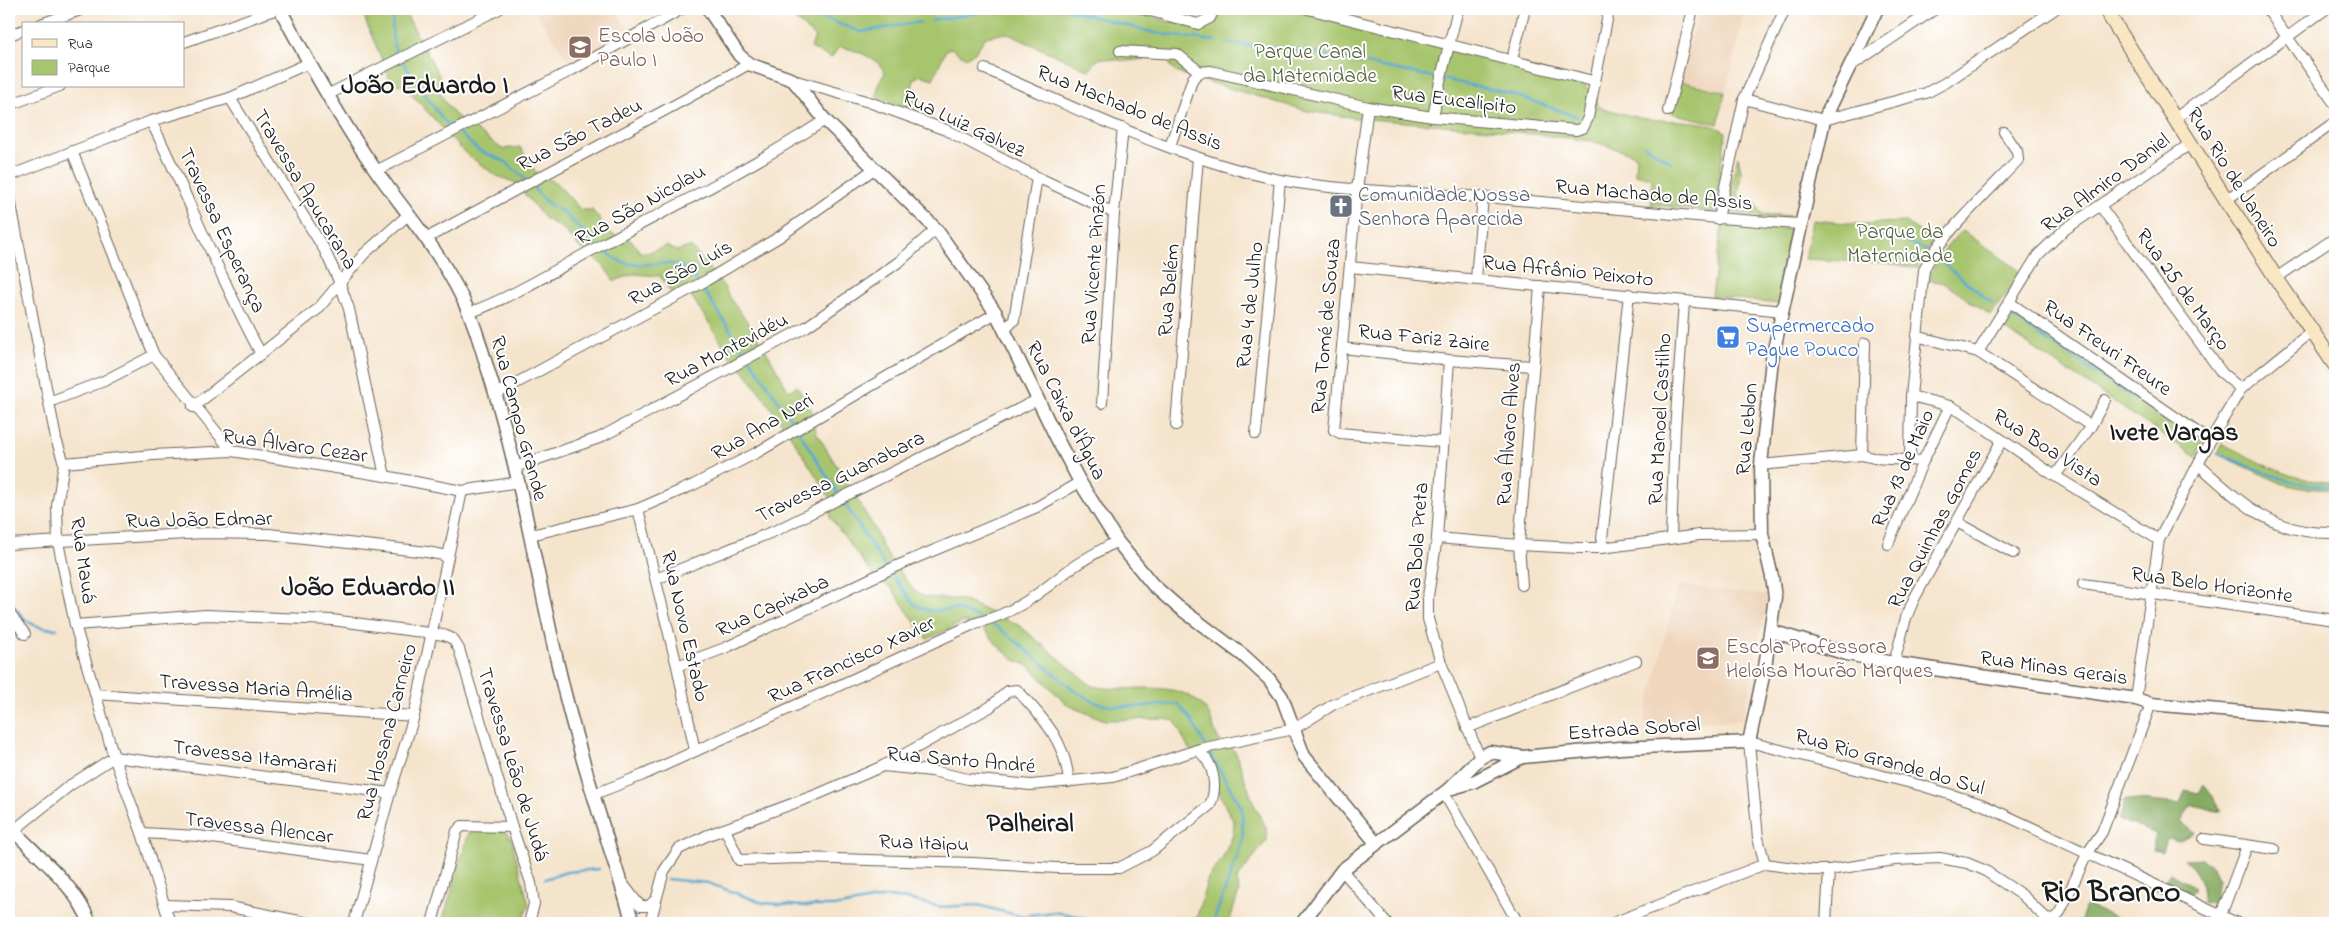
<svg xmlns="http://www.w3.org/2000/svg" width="2344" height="932" viewBox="0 0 2344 932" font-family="'Indie Flower',sans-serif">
<rect width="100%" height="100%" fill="#fff"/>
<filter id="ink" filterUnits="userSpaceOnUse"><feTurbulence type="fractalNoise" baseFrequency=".02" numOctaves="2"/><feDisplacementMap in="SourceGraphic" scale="10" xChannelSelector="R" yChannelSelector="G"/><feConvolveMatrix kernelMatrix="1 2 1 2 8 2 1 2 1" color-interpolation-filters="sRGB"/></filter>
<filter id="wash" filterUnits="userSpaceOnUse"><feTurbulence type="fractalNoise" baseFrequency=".0096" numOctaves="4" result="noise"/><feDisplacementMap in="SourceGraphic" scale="20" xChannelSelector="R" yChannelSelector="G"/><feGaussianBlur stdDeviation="1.12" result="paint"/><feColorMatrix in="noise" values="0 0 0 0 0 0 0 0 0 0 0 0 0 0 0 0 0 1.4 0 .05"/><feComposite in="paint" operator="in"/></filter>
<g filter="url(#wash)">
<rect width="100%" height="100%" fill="#f5e4cc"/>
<g fill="#efd6bc">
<path d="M533,9H614L631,32L570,62Z"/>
<path d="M1699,9H1744L1735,56L1725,92L1679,81Z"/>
<path d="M1678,585L1768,596L1743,721L1644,723Z"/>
</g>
<g fill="#a7c56d" stroke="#627044">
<path d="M363,9H411L406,14L439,75L440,92L445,102L455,115L502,149L520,147L537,174L556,183L581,210H592L611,234L632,241L640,252L647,253L667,246L676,251L689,247L692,248L725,288C730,302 743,314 751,327C764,348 777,367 787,389L789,391L797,386L813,413L816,432L875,529L883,549L913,589L925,597L963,600L1020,626L1092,686C1129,695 1179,675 1206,710C1213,719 1213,733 1221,742C1226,747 1232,747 1236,753L1254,805L1266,827L1267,840L1237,879L1239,891L1229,923H1195L1208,878L1222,859L1233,835L1234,821L1226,808L1212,774L1205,762L1188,748L1175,721L1165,719L1105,720L1076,709L1065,703L1029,666L1013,659L997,645L984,629L964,622L927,639L924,636L891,587L877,581L830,517L832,501L789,433L745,372L732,359L690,294H672L660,276L634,274L614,281L603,265L579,247L562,228L544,218L516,183L495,175L465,153L403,85L392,84L366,22Z"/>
<path d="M782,9H1119L1184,25L1206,28L1216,23L1220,9H1284L1423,40L1583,82L1599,107C1613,111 1627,115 1641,118C1670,123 1701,117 1726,132L1714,212L1651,204L1652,178L1635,174L1636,155L1592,141L1491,129L1356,118L1307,111L1178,73L1170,66V56L1127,61L1101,58L1096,61L1090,70H1088L1006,33L986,37L976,51L966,58L951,48L946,50L933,79L920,75L914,79L912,89L919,100L915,112L876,97L879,83L885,73C879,58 854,49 839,47L831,58L811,48L815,36Z"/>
<path d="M1679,81L1725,92L1718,124L1672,113Z"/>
<path d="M1738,156L1741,171L1738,198L1755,203L1761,214L1789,216V219L1759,217L1725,211Z"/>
<path d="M1723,220L1792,230L1780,304L1712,296Z"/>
<path d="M1812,220L1859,224L1905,222L1933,240L1917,268L1886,263L1805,259Z"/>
<path d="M1963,231L2016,268L2019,273V278L1990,315L1944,283L1929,280C1933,262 1949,242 1963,231Z"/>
<path d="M2014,314H2018L2201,439L2202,442L2196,457L2005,329Z"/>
<path d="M2223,444C2259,462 2294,483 2335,482V490L2301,488L2283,484L2218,454Z"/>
<path d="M474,829L506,832L511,839L529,905L521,923H442L469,832Z"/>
</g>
<g fill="#85aa60" stroke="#50633e">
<path d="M2204,784L2222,811L2191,805L2181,822L2195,833L2178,841L2167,839L2163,852L2152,850L2156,834L2119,820L2125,799L2180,804L2185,790L2199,793Z"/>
<path d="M2202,859L2213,866L2218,879L2214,904L2203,903C2204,886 2198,870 2184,860Z"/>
<path d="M2170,873L2195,887L2189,896L2164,882Z"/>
<path d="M2086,905L2128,923H2080Z"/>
</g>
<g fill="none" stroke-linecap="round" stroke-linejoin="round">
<g stroke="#54a8d0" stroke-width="2.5">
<path d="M395,9C391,25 390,40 398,55"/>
<path d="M805,9L810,13L861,32L920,22"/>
<path d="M1065,9L1155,33L1215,41"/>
<path d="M932,20L1005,9"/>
<path d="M1227,43L1310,52L1437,78"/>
<path d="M401,60L443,120L454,128"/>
<path d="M1442,79L1508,93L1578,117"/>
<path d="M458,132L478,150L506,162L526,180"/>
<path d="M1644,145L1672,163"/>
<path d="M530,184L545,201L564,213L596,244"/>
<path d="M1878,236L1900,238L1926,250"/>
<path d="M602,249C608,253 616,260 622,262C650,271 678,250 698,282"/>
<path d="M1939,260L1992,303"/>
<path d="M701,286L747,355"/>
<path d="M2012,317L2198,441"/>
<path d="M750,359L796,427"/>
<path d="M799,432L840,497"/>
<path d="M2218,454C2254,466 2297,491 2335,485"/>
<path d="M843,501L886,568"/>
<path d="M890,572L915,605L929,611L955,609L980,618"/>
<path d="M9,599C24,620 29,628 57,629"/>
<path d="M990,623C1024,641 1072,699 1105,705C1128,709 1154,705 1178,704L1190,718L1205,745"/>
<path d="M1207,749L1242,808L1243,840L1213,923"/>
<path d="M545,879L567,872L599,869"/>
<path d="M667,879L708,883L763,903L802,906H840L887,897L907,899L941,907L978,905L1020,916L1054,912L1079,916L1096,923"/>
</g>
</g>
</g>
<g filter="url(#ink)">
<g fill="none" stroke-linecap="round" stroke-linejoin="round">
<g stroke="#68625a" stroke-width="12">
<g id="minor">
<path d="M1143,9L1198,24L1210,18L1214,9"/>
<path d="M1308,9L1593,81"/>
<path d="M2267,9L2335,104"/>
<path d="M41,24L83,9"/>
<path d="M9,35L24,30"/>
<path d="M184,42L277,9"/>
<path d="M1120,51L1177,54L1200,72"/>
<path d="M1512,59L1525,9"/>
<path d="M1849,67L1935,9"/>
<path d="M985,69C1081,110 1177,159 1280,180C1347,192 1415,192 1482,197C1588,205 1694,218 1801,224"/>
<path d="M1200,72L1210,71L1368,107L1433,117L1576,130L1583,128L1588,118L1609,9"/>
<path d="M793,80L869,102L946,130L1037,177L1114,213"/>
<path d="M327,95L499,9"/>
<path d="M230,98L324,249L339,281L349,309L385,476"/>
<path d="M1744,99L1824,120L1926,93L1945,83L2055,9"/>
<path d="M9,105L60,86"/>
<path d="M1368,107L1357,190L1334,430L1340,433L1442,442"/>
<path d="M1668,111L1693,9"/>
<path d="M1433,117L1440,81L1458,9"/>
<path d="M2174,119L2326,9"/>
<path d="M151,121C189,198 220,279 261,354"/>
<path d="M1170,146L1193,78L1200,72"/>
<path d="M72,151L154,355L232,451"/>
<path d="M376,171L572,70L682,9"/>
<path d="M9,176L151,121L230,98L309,63"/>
<path d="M9,194L56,439L64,463L57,506L58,542L75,625L114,757L142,833L170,923"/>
<path d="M2226,200L2335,122"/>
<path d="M2101,207L2222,373L2241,389"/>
<path d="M1718,219L1744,99L1785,9"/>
<path d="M427,238C534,179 643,124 749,64"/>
<path d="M1350,267L1783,311"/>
<path d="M2276,278L2335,238"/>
<path d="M1476,279L1483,197"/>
<path d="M2009,302L2210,441"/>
<path d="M469,313C517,295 560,267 605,243C679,204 754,166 825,120"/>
<path d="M1005,330L1014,320L1037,177"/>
<path d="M1916,336L1978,352L2091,426"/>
<path d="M1342,348L1449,360L1532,366"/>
<path d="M1978,352L2038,255L2064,230L2190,144"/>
<path d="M1449,360L1437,538L1428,596V619L1441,663L1480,758"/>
<path d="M496,394L707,280L779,237L874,169"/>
<path d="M1911,396L1950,406L1961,412L2055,476L2159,540"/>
<path d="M49,402L104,381L154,355"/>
<path d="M1102,403L1114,213L1123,128"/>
<path d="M193,407L318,309L364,254L409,214"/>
<path d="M1176,425L1198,158"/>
<path d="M1256,434L1280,180"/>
<path d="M1862,455L1865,343"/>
<path d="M1910,458L1911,396L1924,270C1934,242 1995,185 2018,160L2017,151L2004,132"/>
<path d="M64,463L153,455L232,451L385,476L462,491L518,482"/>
<path d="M1761,465L1862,455L1874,458L1923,461"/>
<path d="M2199,465C2242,503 2272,535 2335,533"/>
<path d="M515,467L599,438L806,327L900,261L936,229"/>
<path d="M2055,476L2091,426L2105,400"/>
<path d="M638,509L677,666L695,751"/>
<path d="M1957,522L2013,553"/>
<path d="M531,535L638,509L693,485L758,452L996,313"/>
<path d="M1437,538L1519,545L1578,548H1601L1699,535L1762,534"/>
<path d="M1671,538L1675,430L1684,302"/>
<path d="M9,544L204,533L269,534L427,552L448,556"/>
<path d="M1888,544L1923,461L1950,406"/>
<path d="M1601,548L1629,294"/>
<path d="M656,579L777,530L1037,400"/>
<path d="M2083,584L2335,620"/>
<path d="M1522,585L1519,545L1540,286"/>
<path d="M9,613L25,634"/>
<path d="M75,625L206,615L332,620L444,635L453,639L459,649L512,827L531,883L534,904L529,923"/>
<path d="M1894,663L1906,618L1914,599L2002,440"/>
<path d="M677,666L725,648L899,565L1037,507L1080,482"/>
<path d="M95,694L414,716"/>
<path d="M2136,699L2159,540L2210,441L2241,389L2311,332"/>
<path d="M1467,728L1636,661"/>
<path d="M883,766L932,771L968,779L1031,785L1113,777L1200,749L1294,729L1334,704L1441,663"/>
<path d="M1444,793L1518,923"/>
<path d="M592,795L643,775L976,623C1016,613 1038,594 1070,569C1084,559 1101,550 1117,541"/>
<path d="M725,829L739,860L801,858L973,863L1057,868H1119L1152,851L1210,805C1218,787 1214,761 1197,750"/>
<path d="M13,831L69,786L114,757L390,793"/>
<path d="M142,833L198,836L371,860"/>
<path d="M2204,839L2274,849"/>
<path d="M1765,864L1758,838L1749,742L1923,786L1981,804L2237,923"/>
<path d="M1342,870L1387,923"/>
<path d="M623,884L640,906H649L654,901"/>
<path d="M165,905L230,907L309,923"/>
<path d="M2221,915L2247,846"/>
<path d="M354,923L390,793L414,716L462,491"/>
<path d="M432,923L457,831L462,826L512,827"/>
<path d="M650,923L664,871L679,849L708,835L816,795L883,766L990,707L1008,691L1017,690C1044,719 1065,740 1069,782"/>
<path d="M1613,923L1765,864L1810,870H1829L1895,860L1940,858L1967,863L1984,870L2022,895L2046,918L2053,919L2059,914L2087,854L2102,832L2151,704"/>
<path d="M1826,923L1829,870"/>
<path d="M2333,923H2335"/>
</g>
</g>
<g stroke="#68625a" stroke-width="15">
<g id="tertiary">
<path d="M280,9C310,65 340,120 377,172C409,217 447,260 469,313C477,331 482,351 488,370C519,466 535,566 558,665C578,753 607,837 633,923"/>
<path d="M708,9L739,55L749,64L793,80L825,120L936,229L996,313L1057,439L1080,482L1117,541L1153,585L1177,606L1244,656L1269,679L1282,697L1304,756L1376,843"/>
<path d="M1771,631L1847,654L1894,663L2136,699L2151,704L2335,720"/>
<path d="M1449,789L1473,782L1522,757"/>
<path d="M9,826C37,856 75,884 90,923"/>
<path d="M1302,923L1342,870L1449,789L1480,758L1490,752L1523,757L1620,748L1749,742L1765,667L1775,597L1772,577L1762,534L1761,465L1772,359L1824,120L1877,9"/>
</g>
</g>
<g stroke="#68625a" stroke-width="16">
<path id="secondary" d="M2105,9L2276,278L2335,365"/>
</g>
<use href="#minor" stroke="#fff" stroke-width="10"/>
<use href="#tertiary" stroke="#fff" stroke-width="12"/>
<use href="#secondary" stroke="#f9e7c3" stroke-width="14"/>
</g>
</g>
<defs>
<g id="school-square" transform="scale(1.25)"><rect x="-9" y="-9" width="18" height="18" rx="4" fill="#8d6e63" stroke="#fff"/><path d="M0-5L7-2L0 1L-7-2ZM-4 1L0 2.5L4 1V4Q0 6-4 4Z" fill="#fff"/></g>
<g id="church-square" transform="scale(1.25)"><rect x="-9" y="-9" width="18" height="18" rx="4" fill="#6b7280" stroke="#fff"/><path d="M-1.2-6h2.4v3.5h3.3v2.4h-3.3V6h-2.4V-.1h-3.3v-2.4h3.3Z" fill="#fff"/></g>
<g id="supermarket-square" transform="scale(1.25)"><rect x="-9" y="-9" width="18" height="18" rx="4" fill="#3f7fe0" stroke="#fff"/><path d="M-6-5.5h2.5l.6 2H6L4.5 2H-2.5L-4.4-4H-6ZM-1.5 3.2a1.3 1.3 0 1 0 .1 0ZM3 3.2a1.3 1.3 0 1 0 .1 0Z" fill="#fff"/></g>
</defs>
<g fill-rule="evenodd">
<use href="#school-square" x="580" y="47"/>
<use href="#church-square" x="1341" y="206"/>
<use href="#supermarket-square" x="1728" y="337"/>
<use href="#school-square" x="1708" y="658"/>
</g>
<g text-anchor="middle" stroke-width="4" stroke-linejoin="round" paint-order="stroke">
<g font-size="21" fill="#785e54" stroke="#fff" text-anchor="start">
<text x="598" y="42">Escola João<tspan x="598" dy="24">Paulo I</tspan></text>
<text x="1726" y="653">Escola Professora<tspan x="1726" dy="24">Heloísa Mourão Marques</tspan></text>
</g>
<g font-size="21" fill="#54603c" stroke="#fff">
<text x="1310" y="58">Parque Canal<tspan x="1310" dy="24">da Maternidade</tspan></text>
<text x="1900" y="238">Parque da<tspan x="1900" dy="24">Maternidade</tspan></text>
</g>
<g font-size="21" fill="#1c1c1c" stroke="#fff">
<text transform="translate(1454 99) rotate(7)" y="7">Rua Eucalipito</text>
<text transform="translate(1130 107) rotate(22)" y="7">Rua Machado de Assis</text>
<text transform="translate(964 123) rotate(25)" y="7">Rua Luiz Galvez</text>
<text transform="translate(579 134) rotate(-27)" y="7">Rua São Tadeu</text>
<text transform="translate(2235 177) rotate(58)" y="7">Rua Rio de Janeiro</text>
<text transform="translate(2105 182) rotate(-36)" y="7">Rua Almiro Daniel</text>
<text transform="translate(306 189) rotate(59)" y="7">Travessa Apucarana</text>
<text transform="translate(1654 194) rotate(5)" y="7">Rua Machado de Assis</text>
<text transform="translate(640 204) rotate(-29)" y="7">Rua São Nicolau</text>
<text transform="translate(223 230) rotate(65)" y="7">Travessa Esperança</text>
<text transform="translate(1093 264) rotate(-86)" y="7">Rua Vicente Pinzón</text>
<text transform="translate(1568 270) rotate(6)" y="7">Rua Afrânio Peixoto</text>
<text transform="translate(680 272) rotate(-29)" y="7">Rua São Luís</text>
<text transform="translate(2184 289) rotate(54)" y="7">Rua 25 de Março</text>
<text transform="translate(1168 290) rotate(-85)" y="7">Rua Belém</text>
<text transform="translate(1249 305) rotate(-84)" y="7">Rua 4 de Julho</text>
<text transform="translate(1325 326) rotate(-85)" y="7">Rua Tomé de Souza</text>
<text transform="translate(1424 337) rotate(6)" y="7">Rua Fariz Zaire</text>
<text transform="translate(2108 347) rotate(35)" y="7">Rua Freuri Freure</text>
<text transform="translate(726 349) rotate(-28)" y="7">Rua Montevidéu</text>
<text transform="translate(1067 410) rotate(63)" y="7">Rua Caixa d'Água</text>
<text transform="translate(520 418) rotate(75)" y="7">Rua Campo Grande</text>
<text transform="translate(1659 419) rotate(-87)" y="7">Rua Manoel Castilho</text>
<text transform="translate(762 426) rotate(-30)" y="7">Rua Ana Neri</text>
<text transform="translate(1746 429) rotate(-85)" y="7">Rua Leblon</text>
<text transform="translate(1508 434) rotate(-86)" y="7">Rua Álvaro Alves</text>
<text transform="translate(295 445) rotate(8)" y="7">Rua Álvaro Cezar</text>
<text transform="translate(2048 447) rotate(33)" y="7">Rua Boa Vista</text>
<text transform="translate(1902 468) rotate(-66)" y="7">Rua 13 de Maio</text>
<text transform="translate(840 476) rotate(-26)" y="7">Travessa Guanabara</text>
<text transform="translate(199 519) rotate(-1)" y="7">Rua João Edmar</text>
<text transform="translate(1934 528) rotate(-62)" y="7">Rua Quinhas Gomes</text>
<text transform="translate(1416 547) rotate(-86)" y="7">Rua Bola Preta</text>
<text transform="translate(84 560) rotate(82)" y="7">Rua Mauá</text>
<text transform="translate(2212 584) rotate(8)" y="7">Rua Belo Horizonte</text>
<text transform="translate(772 605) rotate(-25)" y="7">Rua Capixaba</text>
<text transform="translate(686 626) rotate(77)" y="7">Rua Novo Estado</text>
<text transform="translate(851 659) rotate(-25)" y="7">Rua Francisco Xavier</text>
<text transform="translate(2054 667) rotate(8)" y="7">Rua Minas Gerais</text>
<text transform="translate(256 687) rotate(4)" y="7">Travessa Maria Amélia</text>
<text transform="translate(1634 728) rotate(-4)" y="7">Estrada Sobral</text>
<text transform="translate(386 732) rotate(-75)" y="7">Rua Hosana Carneiro</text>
<text transform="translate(255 756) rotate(7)" y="7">Travessa Itamarati</text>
<text transform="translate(961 759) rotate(5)" y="7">Rua Santo André</text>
<text transform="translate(1890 761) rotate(16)" y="7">Rua Rio Grande do Sul</text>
<text transform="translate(514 764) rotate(73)" y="7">Travessa Leão de Judá</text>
<text transform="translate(259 827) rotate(7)" y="7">Travessa Alencar</text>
<text transform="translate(924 842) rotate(2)" y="7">Rua Itaipu</text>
</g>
<g font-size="21" fill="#5b616d" stroke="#fff" text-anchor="start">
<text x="1358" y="201">Comunidade Nossa<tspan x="1358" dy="24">Senhora Aparecida</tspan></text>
</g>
<g font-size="21" fill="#366cbe" stroke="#fff" text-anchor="start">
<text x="1746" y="332">Supermercado<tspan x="1746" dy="24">Pague Pouco</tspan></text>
</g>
<g font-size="26" font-weight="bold" fill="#1c1c1c" stroke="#fff">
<text x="425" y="93">João Eduardo I</text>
<text x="2174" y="440">Ivete Vargas</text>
<text x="368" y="595">João Eduardo II</text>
<text x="1030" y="831">Palheiral</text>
</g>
<g font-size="31" font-weight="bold" fill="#1c1c1c" stroke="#fff">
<text x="2111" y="901">Rio Branco</text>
</g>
</g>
<rect width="2344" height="932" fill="none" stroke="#fff" stroke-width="30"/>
<rect x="22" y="22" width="162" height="65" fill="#ffffff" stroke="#a4a4a4"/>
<rect x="32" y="39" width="25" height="8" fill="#f9e7c3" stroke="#a4a4a4"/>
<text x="68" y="48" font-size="15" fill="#1c1c1c">Rua</text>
<rect x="32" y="60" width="25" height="15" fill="#a7c56d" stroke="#a4a4a4"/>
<text x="68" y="72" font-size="15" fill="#1c1c1c">Parque</text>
</svg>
